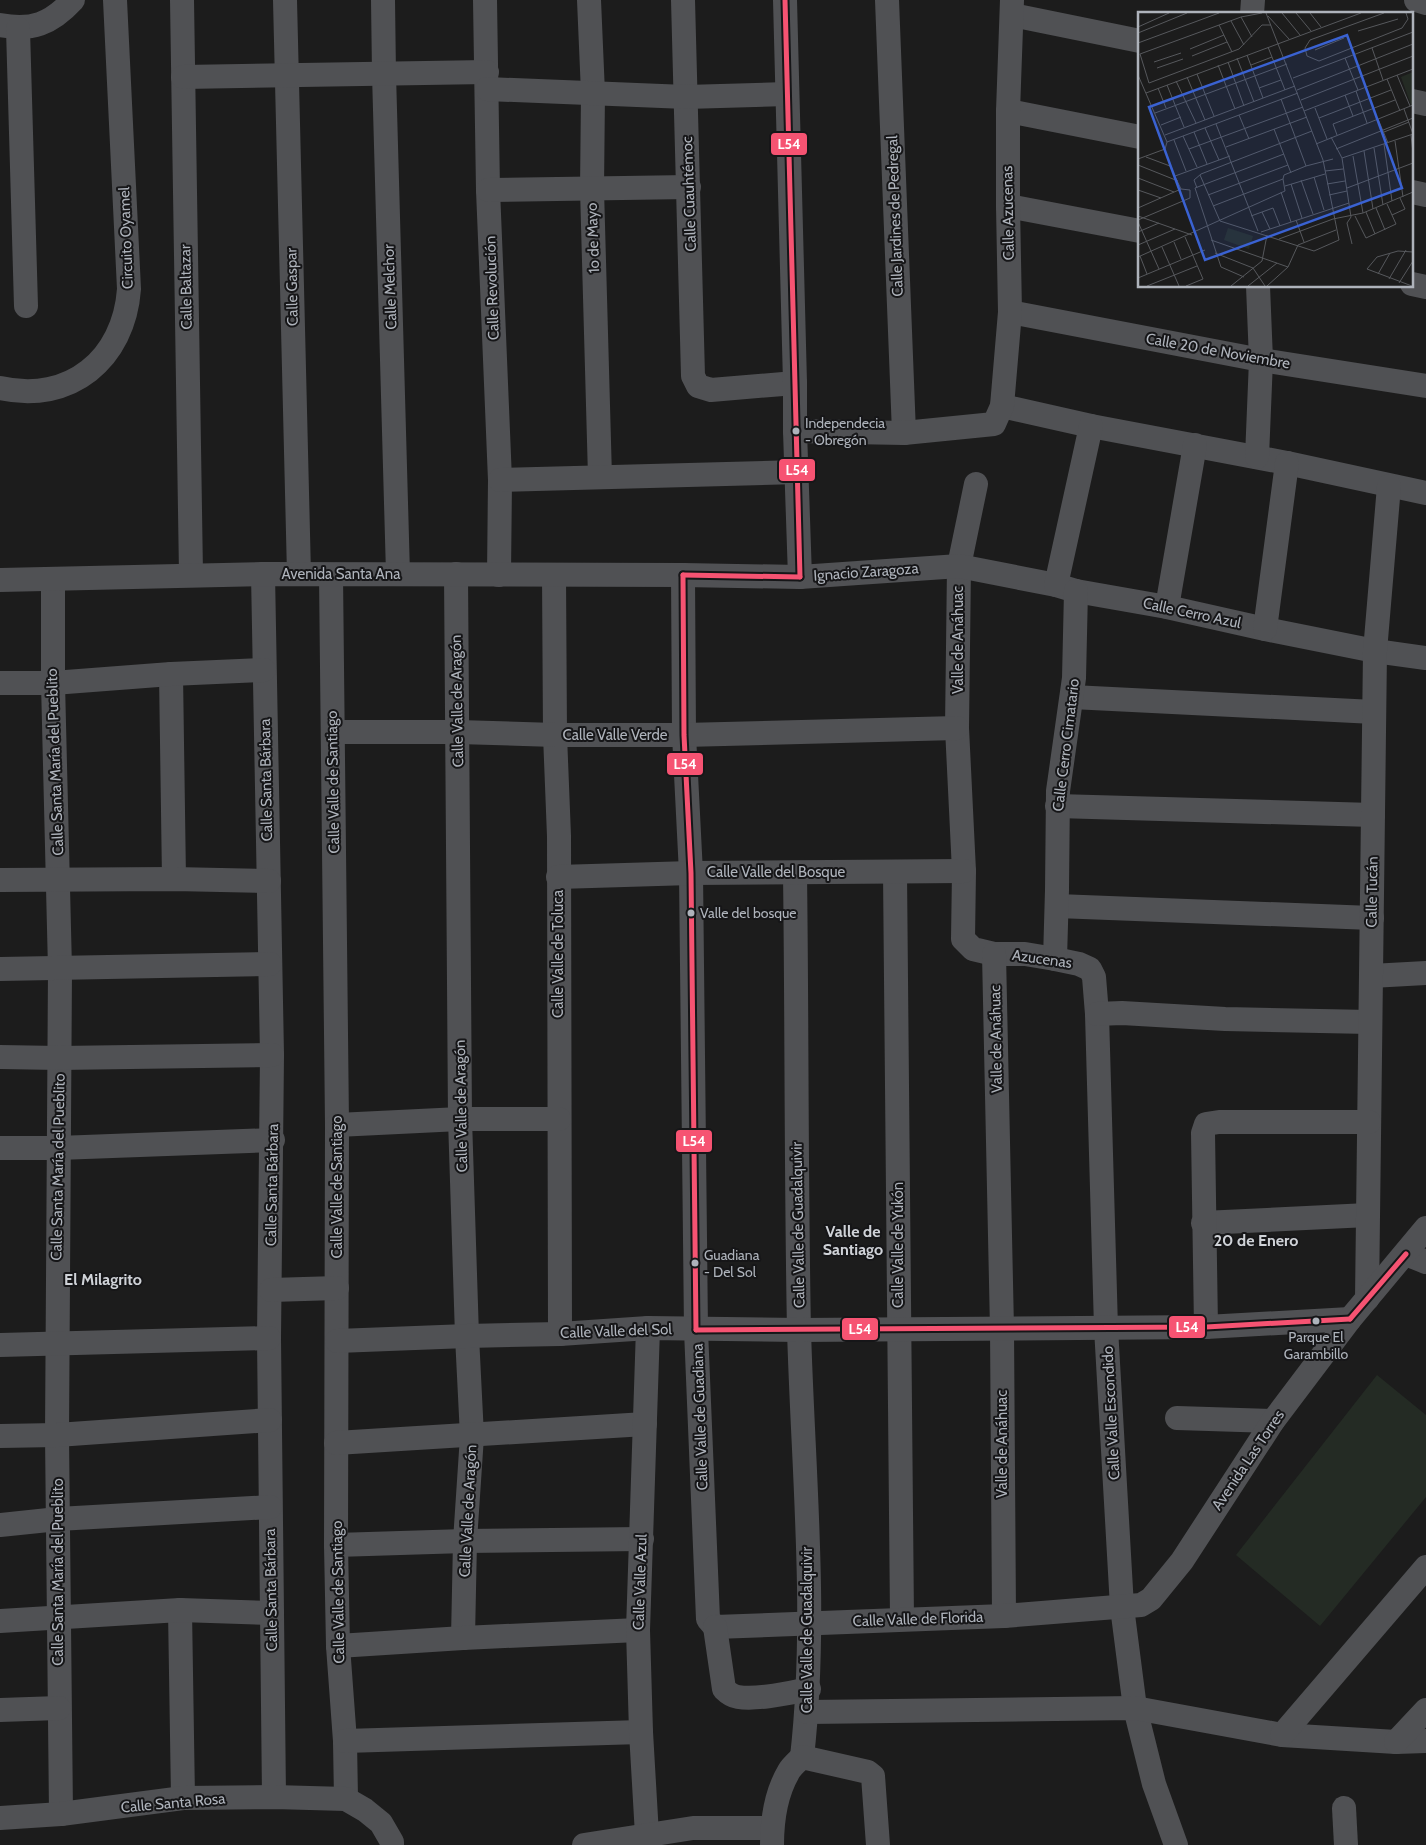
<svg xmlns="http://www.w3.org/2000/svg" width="1426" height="1845" viewBox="0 0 1426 1845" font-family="Cabin,sans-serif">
<rect width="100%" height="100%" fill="#1c1c1c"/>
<path fill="#242b24" d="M1377,1375L1426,1415V1497L1320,1626L1236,1555Z"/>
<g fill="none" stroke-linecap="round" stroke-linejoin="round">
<g stroke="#505154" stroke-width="24">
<path d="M182,0L191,574"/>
<path d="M285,0L299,574"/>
<path d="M383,0L384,74L398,574"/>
<path d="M485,0L488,190L500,480L499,575"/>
<path d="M589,0L593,93L592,189L600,477"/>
<path d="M683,0L693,376L698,386L711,390L795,383"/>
<path d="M785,0L795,383V431L800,577"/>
<path d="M887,0L904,433"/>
<path d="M1416,0L1426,3"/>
<path d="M1252,14L1253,0"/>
<path d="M1012,15L1140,41"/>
<path d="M0,25C32,31 51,24 73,0"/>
<path d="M18,29L26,306"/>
<path d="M183,77L487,72"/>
<path d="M487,89L686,97L787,94"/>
<path d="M1412,101L1426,104"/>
<path d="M1008,111L1140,137"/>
<path d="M488,190L689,187"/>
<path d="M1412,192L1426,195"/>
<path d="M1008,206L1140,231"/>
<path d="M1412,284L1426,287"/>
<path d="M1010,312L1261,360L1426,386"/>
<path d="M0,388C70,404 124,359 129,289L115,0"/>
<path d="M1002,406L1091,426L1287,463L1426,493"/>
<path d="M795,431L904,433L994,424L1002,406L1010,312L1008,206V111L1012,0"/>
<path d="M1257,457L1261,360L1258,286"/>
<path d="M500,480L798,472"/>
<path d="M976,484L959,566L957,728L964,871L963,939L973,949L994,954H1025L1055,959L1079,964L1090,969L1094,977L1097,1014L1106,1328L1122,1607L1135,1708L1154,1784L1176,1845"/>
<path d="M263,574L272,1055L269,1338L274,1797"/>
<path d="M456,574L460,1119L467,1336L472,1436L465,1541L463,1638"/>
<path d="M331,575L337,1125L336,1545L338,1646L345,1741L346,1799"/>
<path d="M554,575L555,735L559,836L560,1334"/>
<path d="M683,575L684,735L691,873L696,1330L708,1619L715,1627"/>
<path d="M53,579V683L60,969L57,1435L61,1814"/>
<path d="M0,580L263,574L683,575L800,577L959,566L1056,585L1076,591L1167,607L1265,629L1375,651L1426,658"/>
<path d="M1056,585L1091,426"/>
<path d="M1167,607L1195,445"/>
<path d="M1265,629L1287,463"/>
<path d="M171,674L174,879"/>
<path d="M0,683H53L171,674L264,670"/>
<path d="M1072,697L1374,712"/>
<path d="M333,732H458L555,735H684L957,728"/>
<path d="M1057,806L1373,815"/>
<path d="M895,872L902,1619"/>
<path d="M795,873C797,1025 796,1178 799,1330C803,1472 818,1615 802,1757"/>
<path d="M558,877L691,873L964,871"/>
<path d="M0,880L174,879L269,881"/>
<path d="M1057,906L1372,918"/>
<path d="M994,954L1002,1329L1004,1616"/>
<path d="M1055,959L1057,890L1058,791L1074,678L1076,591"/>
<path d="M0,969L270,964"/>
<path d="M1371,976L1426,973"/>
<path d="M1097,1014L1122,1013L1225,1019L1370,1022"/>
<path d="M0,1057L59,1058L272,1055"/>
<path d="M337,1125L460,1119H559"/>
<path d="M0,1148H58L273,1140"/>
<path d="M1203,1223L1368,1215"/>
<path d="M1406,1254L1426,1262"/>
<path d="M271,1290L337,1288"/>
<path d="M1367,1299L1375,651L1389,486"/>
<path d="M1206,1327L1203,1133L1206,1124L1219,1122H1369"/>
<path d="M337,1341L467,1336L560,1334L648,1328L799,1330L1206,1327L1350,1319"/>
<path d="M0,1345L269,1338"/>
<path d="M1177,1418L1273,1421"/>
<path d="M0,1436L57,1435L270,1420"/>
<path d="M336,1443L645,1424"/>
<path d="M0,1525L58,1519L270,1507"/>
<path d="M336,1545L465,1541L642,1539"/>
<path d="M180,1610L183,1798"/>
<path d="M0,1621L180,1610L272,1613"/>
<path d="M715,1627L1004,1616L1141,1605L1151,1599L1182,1561L1273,1421L1350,1319L1426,1228"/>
<path d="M715,1627L724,1689C728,1693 732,1696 738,1697C758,1700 788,1693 809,1689"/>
<path d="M338,1646L463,1638L638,1630"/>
<path d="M0,1710L59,1708"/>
<path d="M807,1712L1135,1708L1282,1735L1396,1742L1426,1741"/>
<path d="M1282,1735L1426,1567"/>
<path d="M345,1741L641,1732"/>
<path d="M1396,1742L1426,1710"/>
<path d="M1344,1808L1346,1845"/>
<path d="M0,1818L61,1814L183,1798L274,1797L346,1799L365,1810L381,1823L392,1842V1845"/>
<path d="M647,1835L641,1732L638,1630L648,1328"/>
<path d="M584,1845L693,1828H772"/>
<path d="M772,1845C772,1820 776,1793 789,1771C792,1766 798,1761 802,1757L868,1772L873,1776L878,1845"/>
</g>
<g stroke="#161618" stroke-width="9">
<g id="bus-1">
<path d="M785,0L800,577"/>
<path d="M683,575L684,735L691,873L696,1330"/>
<path d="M683,575L800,577"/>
<path d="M1350,1319L1406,1254"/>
<path d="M696,1330L1206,1327L1350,1319"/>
</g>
</g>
<use href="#bus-1" stroke="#f65372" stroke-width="5"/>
</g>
<g fill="#aeb3bb" stroke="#161618" stroke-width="2">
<circle cx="796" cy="431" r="4.5"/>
<circle cx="691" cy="913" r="4.5"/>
<circle cx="695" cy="1263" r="4.5"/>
<circle cx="1316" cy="1321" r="4.5"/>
</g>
<g text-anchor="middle" stroke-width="4" stroke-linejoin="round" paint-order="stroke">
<g font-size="14" fill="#aeb3bb" stroke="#161618" text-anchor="start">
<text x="805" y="428">Independecia<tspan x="805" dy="17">- Obregón</tspan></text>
<text x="700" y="918">Valle del bosque</text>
<text x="704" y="1260">Guadiana<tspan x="704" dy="17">- Del Sol</tspan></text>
<text x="1316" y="1342" text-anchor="middle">Parque El<tspan x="1316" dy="17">Garambillo</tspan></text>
</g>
<g font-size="15" fill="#aeb3bb" stroke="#161618">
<text transform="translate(689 194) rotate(-92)" y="5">Calle Cuauhtémoc</text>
<text transform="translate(1008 213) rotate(-91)" y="5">Calle Azucenas</text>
<text transform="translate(895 216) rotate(-92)" y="5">Calle Jardines de Pedregal</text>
<text transform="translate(126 238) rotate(-92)" y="5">Circuito Oyamel</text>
<text transform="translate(593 238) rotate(-92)" y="5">1o de Mayo</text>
<text transform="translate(186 287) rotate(-91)" y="5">Calle Baltazar</text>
<text transform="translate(292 287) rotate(-91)" y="5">Calle Gaspar</text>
<text transform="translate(390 287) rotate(-92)" y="5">Calle Melchor</text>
<text transform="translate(492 288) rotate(-92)" y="5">Calle Revolución</text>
<text transform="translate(1218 351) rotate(10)" y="5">Calle 20 de Noviembre</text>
<text transform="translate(866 572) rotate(-4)" y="5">Ignacio Zaragoza</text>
<text x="341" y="579">Avenida Santa Ana</text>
<text transform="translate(1192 613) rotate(12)" y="5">Calle Cerro Azul</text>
<text transform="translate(958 640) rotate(-90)" y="5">Valle de Anáhuac</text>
<text transform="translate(457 701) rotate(-91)" y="5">Calle Valle de Aragón</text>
<text x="615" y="740">Calle Valle Verde</text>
<text transform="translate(1066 745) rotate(-83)" y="5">Calle Cerro Cimatario</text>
<text transform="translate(55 762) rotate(-92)" y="5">Calle Santa María del Pueblito</text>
<text transform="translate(266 780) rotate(-91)" y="5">Calle Santa Bárbara</text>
<text transform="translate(333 782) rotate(-91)" y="5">Calle Valle de Santiago</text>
<text x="776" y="877">Calle Valle del Bosque</text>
<text transform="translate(1372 892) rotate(-89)" y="5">Calle Tucán</text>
<text transform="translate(558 954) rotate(-90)" y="5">Calle Valle de Toluca</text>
<text transform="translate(1042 959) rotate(8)" y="5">Azucenas</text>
<text transform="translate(996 1039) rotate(-91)" y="5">Valle de Anáhuac</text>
<text transform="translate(461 1106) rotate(-91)" y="5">Calle Valle de Aragón</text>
<text transform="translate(58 1167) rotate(-89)" y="5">Calle Santa María del Pueblito</text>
<text transform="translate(272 1185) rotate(-89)" y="5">Calle Santa Bárbara</text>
<text transform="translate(337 1187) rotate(-90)" y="5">Calle Valle de Santiago</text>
<text transform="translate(798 1225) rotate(-91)" y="5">Calle Valle de Guadalquivir</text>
<text transform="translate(898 1245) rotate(-90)" y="5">Calle Valle de Yukón</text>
<text transform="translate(616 1331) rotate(-2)" y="5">Calle Valle del Sol</text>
<text transform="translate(1111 1413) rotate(-93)" y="5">Calle Valle Escondido</text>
<text transform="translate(700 1417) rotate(-92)" y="5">Calle Valle de Guadiana</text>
<text transform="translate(1002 1444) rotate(-90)" y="5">Valle de Anáhuac</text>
<text transform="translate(1248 1460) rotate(-56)" y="5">Avenida Las Torres</text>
<text transform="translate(468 1511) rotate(-87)" y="5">Calle Valle de Aragón</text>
<text transform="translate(58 1572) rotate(-90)" y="5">Calle Santa María del Pueblito</text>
<text transform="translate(640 1582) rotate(-88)" y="5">Calle Valle Azul</text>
<text transform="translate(271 1590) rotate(-91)" y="5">Calle Santa Bárbara</text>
<text transform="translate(338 1592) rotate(-91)" y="5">Calle Valle de Santiago</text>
<text transform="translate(918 1619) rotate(-2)" y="5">Calle Valle de Florida</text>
<text transform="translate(807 1630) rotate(-90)" y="5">Calle Valle de Guadalquivir</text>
<text transform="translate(173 1803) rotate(-5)" y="5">Calle Santa Rosa</text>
</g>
<g font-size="16" font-weight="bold" fill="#cfd2d7" stroke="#161618">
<text x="853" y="1237">Valle de<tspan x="853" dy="18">Santiago</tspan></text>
<text x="1256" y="1246">20 de Enero</text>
<text x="103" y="1285">El Milagrito</text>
</g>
</g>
<g transform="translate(1138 12)">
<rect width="275" height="275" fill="#1c1c1c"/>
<path d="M275,60V92L273,93L263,65ZM90,216L115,224L111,237L86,228Z" fill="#242b24"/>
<path fill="none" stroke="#56585c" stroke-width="1" d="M124,1L103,5L2,42L11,71L101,37L124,13H133M144,1L162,23M158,1L173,19M172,1L183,15M246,1L172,28L167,36L169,44L181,49L264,16L270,7L268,1M130,4L151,27M103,5L114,25M93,9L106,33M81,13L94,40M0,15L31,1M220,19L260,7M0,21L49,1M0,31L81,1M130,35L147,78M234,36L245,68M52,37L86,23M177,38L206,26M109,43L125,86M54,44L89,30M99,46L116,90M207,46L220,78M16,50L43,41M90,50L106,94M80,53L97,97M113,53L134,45M19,56L45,47M59,62L76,104M0,63L29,130M259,63L272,94M49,65L67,108M155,66L275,20M249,67L262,99M38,69L58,111M29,73L46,115M20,76L28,96M121,76L143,68M159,78L275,32M218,79L229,111M8,81L223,1M207,83L215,104M143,87L168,154M163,88L275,44M177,96L189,127M266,97L275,122M166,99L275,57M17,101L149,52M101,103L111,127M181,106L253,78M240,107L250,131M78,112L120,219M23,113L43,105M67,116L81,148M136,117L153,161M56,120L69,152M246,120L271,110M27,123L157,74M199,123L195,112L257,88M273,123L275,141M45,124L59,155M193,125L204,146L275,122M36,128L48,159M257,129L265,185M29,130L160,81M178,132L275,93M246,132L254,189M88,135L169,105M236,136L245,193M51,137L165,95M198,137L275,106M226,139L235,197M215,144L225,201M8,145L32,154L43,177M204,146L213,205M0,147L27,137L29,130M0,153L40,169M187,159L205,157M62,163L82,209L176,239L201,228L185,148L128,1M37,164L92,144M176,165L186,198M0,166L36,180M163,168L175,202M153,172L164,206M189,172L207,169M147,174L187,162M57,176L83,255L106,265M57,176L146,142M59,176L56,168L63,162L174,119M209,176L275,151M0,178L23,186M143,180L153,210M70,183L150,153M191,183L209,179M75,194L145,167L146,163L168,154L195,147M0,196L43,177L52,178V186L0,208M238,196L247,218M124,200L132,217M228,200L237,222M254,203L267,197L262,186M0,204L54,223M113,204L135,196L142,214M217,204L228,226L258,212L249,192M213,205L209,211L214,232M158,208L166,230M0,210L21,257M0,220L21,211M123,220L211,191M47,225L65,267M141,227L195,207L225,201L275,180M73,228L150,255M36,230L43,247M0,233L37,217M24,235L41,274M77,241L115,256M2,244L9,262M0,245L147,179L145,167M115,256L127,274M240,262L252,241M0,266L67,238M251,267L268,238M261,271L275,249M9,274L59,254M48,274L65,267M93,274L124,249L129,223M110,274L139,251M129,274L150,255L160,233L198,218M274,274L229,257L239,245L260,239L275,240"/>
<path fill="#3a62d2" fill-opacity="0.15" stroke="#3a62d2" stroke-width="2.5" d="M209,23L264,176L67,248L11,95Z"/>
<rect width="275" height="275" fill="none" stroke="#aeb3bb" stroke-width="2.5"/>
</g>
<g stroke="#161618" stroke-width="2">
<rect x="770" y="132" width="38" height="24" rx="5" fill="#f65372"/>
<rect x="778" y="458" width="38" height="24" rx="5" fill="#f65372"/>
<rect x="666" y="752" width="38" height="24" rx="5" fill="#f65372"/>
<rect x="675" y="1129" width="38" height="24" rx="5" fill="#f65372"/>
<rect x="1168" y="1315" width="38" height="24" rx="5" fill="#f65372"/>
<rect x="841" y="1317" width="38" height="24" rx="5" fill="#f65372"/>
</g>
<g font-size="14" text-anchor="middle" font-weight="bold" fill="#fff">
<text x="789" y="149">L54</text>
<text x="797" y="475">L54</text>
<text x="685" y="769">L54</text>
<text x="694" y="1146">L54</text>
<text x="1187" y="1332">L54</text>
<text x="860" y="1334">L54</text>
</g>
</svg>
